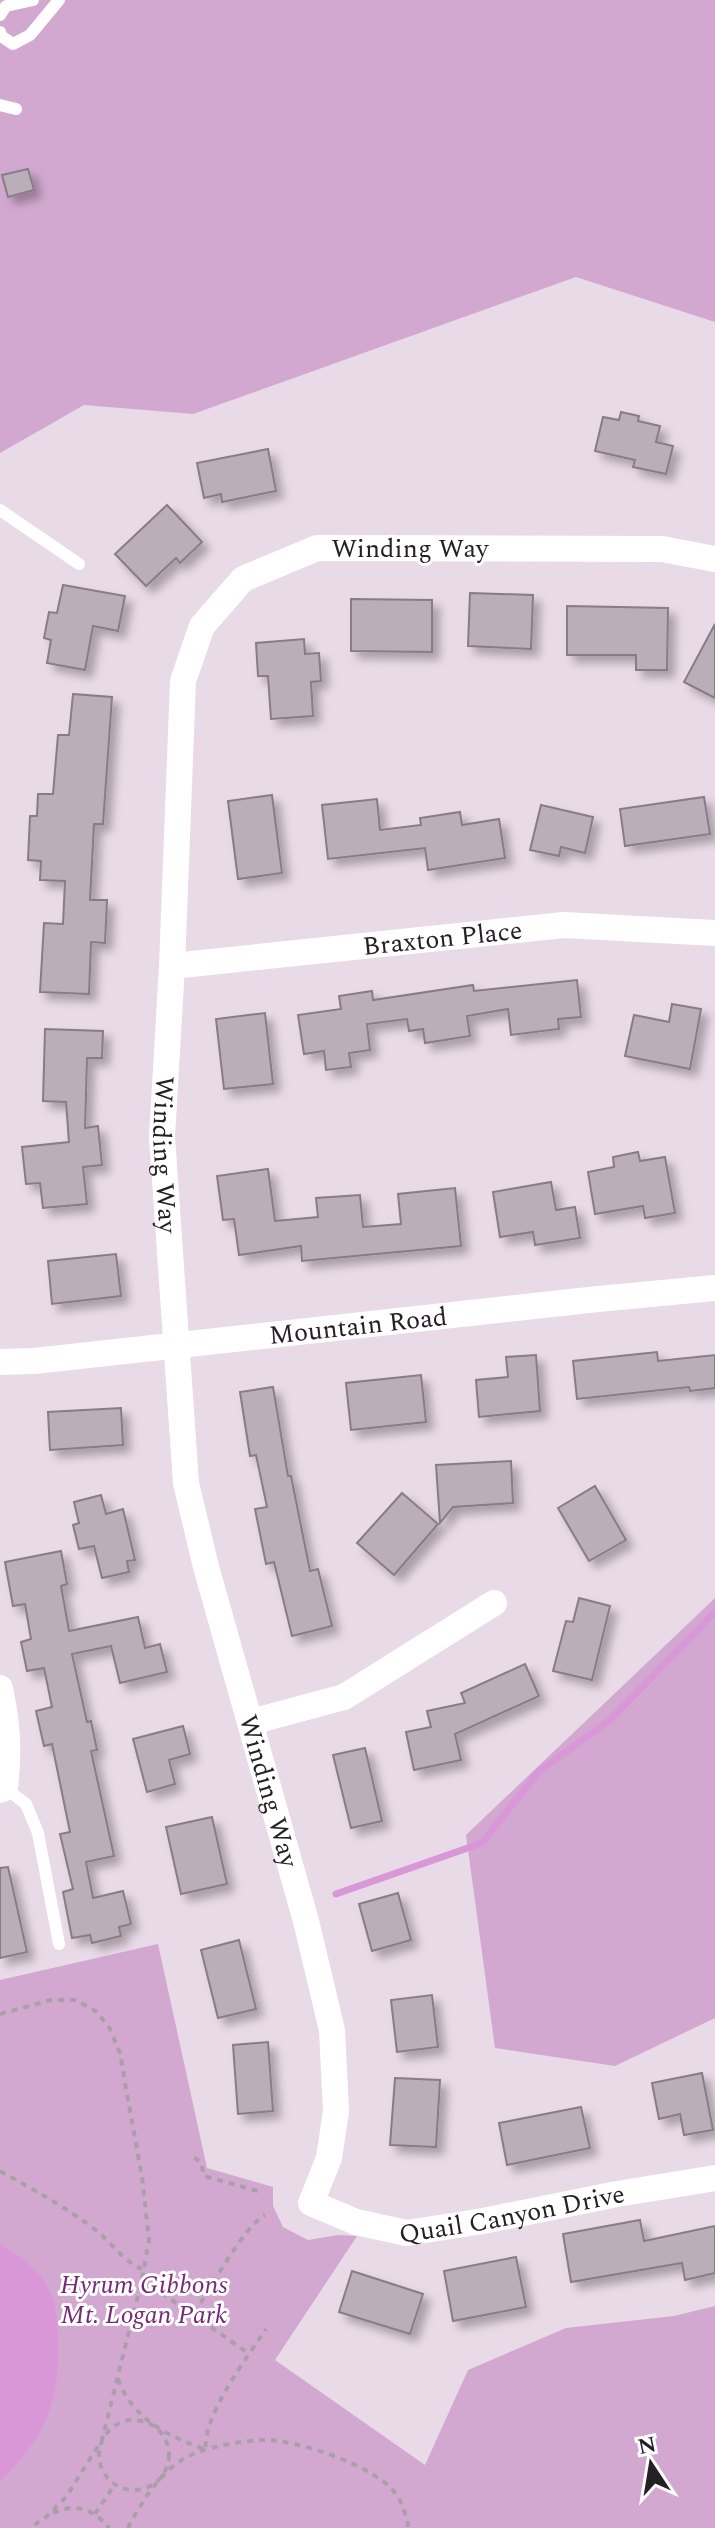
<svg xmlns="http://www.w3.org/2000/svg" width="715" height="2528" viewBox="0 0 715 2528" font-family="Spectral,serif">
<defs>
<filter id="shadow"><feDropShadow dx="7" dy="7" stdDeviation="4" flood-color="#0004"/></filter>
</defs>
<rect width="100%" height="100%" fill="#e8dae7"/>
<g fill="#d2a8d0">
<path d="M0,0H715V322L576,277L193,414L84,405L0,453Z"/>
<path d="M715,1598V2018L615,2066L495,2048L466,1835Z"/>
<path d="M158,1944L207,2168L273,2187V2206L283,2227L308,2240L338,2235L357,2236L275,2360L425,2465L468,2370L566,2328L674,2316L715,2306V2528H0V1980Z"/>
</g>
<path fill="#da97d8" d="M0,2244C18,2256 40,2269 49,2290C56,2303 58,2323 58,2338C61,2399 45,2439 0,2481Z"/>
<g fill="none" stroke-linecap="round" stroke-linejoin="round">
<path stroke="#da97d8" stroke-width="7" d="M336,1894L482,1843L539,1771L609,1721L715,1612"/>
</g>
<g fill="#baaeb9" stroke="#887c87" stroke-width="2" filter="url(#shadow)">
<path d="M28,169L34,190L8,197L2,175Z"/>
<path d="M621,412L639,416L638,421L660,426L656,442L673,446L666,474L633,467L635,460L595,451L603,417L619,420Z"/>
<path d="M268,449L276,491L222,502L221,494L204,498L197,463Z"/>
<path d="M167,505L202,542L180,563L176,558L146,586L115,554Z"/>
<path d="M63,585L125,596L118,631L93,626L85,670L47,663L51,640L44,638L49,612L57,613Z"/>
<path d="M470,593L533,595L531,649L468,646Z"/>
<path d="M351,599L432,600V652L351,651Z"/>
<path d="M567,606L668,608L667,670H636V655H567Z"/>
<path d="M715,624V698L684,682Z"/>
<path d="M304,639L305,654L319,653L321,681L311,682L313,716L271,719L268,676H258L256,643Z"/>
<path d="M73,694L112,697L103,824H94L90,900H107L105,943L91,942L89,994L40,992L44,923L63,924L65,881L40,880L41,861L28,860L30,816H37L38,794H53L58,735H69Z"/>
<path d="M272,795L282,873L238,879L228,801Z"/>
<path d="M704,797L710,834L625,846L620,809Z"/>
<path d="M377,799L380,830L421,825L420,818L460,812L462,825L499,819L505,858L428,870L425,848L328,859L322,805Z"/>
<path d="M541,805L593,817L585,853L561,847L559,856L530,850Z"/>
<path d="M577,980L581,1017L558,1019L559,1029L511,1035L508,1009L467,1016L470,1036L425,1043L423,1029L409,1031L407,1019L367,1024L370,1050L349,1053L351,1067L326,1070L324,1051L304,1054L298,1015L341,1009L339,996L372,991L373,1000L473,985L474,991Z"/>
<path d="M672,1004L701,1009L690,1069L625,1056L634,1015L669,1022Z"/>
<path d="M265,1013L273,1084L224,1089L216,1019Z"/>
<path d="M45,1029L103,1031L102,1058H87L85,1128L98,1126L102,1165L83,1167L87,1204L43,1208L40,1183L26,1184L22,1147L69,1142L66,1102L43,1101Z"/>
<path d="M638,1152L640,1161L665,1157L675,1213L645,1218L643,1206L595,1214L588,1172L614,1167L613,1157Z"/>
<path d="M268,1169L275,1221L318,1217L316,1198L360,1195L363,1227L401,1224L398,1194L455,1188L461,1246L302,1261L301,1246L239,1255L234,1219L223,1220L217,1176Z"/>
<path d="M551,1182L556,1210L575,1207L580,1238L535,1245L533,1232L500,1237L493,1192Z"/>
<path d="M116,1254L121,1296L52,1304L48,1261Z"/>
<path d="M657,1352L658,1361L715,1355V1388L690,1391L689,1387L577,1399L573,1361Z"/>
<path d="M536,1355L540,1411L479,1417L476,1380L508,1377L506,1357Z"/>
<path d="M421,1375L426,1422L351,1430L346,1383Z"/>
<path d="M273,1387L288,1476H291L310,1571L318,1569L332,1626L292,1636L274,1562L266,1564L255,1509L267,1507L256,1455L250,1456L240,1392Z"/>
<path d="M121,1408L123,1445L50,1450L48,1412Z"/>
<path d="M511,1461L513,1503L453,1507L440,1523L436,1465Z"/>
<path d="M595,1486L626,1540L589,1561L558,1508Z"/>
<path d="M402,1493L438,1524L394,1575L357,1543Z"/>
<path d="M101,1495L106,1514L123,1509L135,1560L127,1561L129,1572L102,1578L94,1546L79,1549L73,1525L79,1523L74,1502Z"/>
<path d="M61,1551L67,1584L61,1586L69,1631L138,1617L145,1648L160,1644L167,1672L120,1683L111,1646L72,1654L87,1722L91,1721L97,1750L91,1751L114,1856L86,1862L93,1898L123,1891L131,1924L119,1927L121,1936L92,1943L90,1935L72,1938L63,1892L73,1889L60,1834L70,1832L52,1744L44,1746L36,1711L52,1707L44,1668L27,1671L21,1642L31,1639L25,1604L13,1606L5,1562Z"/>
<path d="M579,1598L610,1606L592,1680L553,1671L566,1621L573,1622Z"/>
<path d="M525,1664L539,1696L455,1734L461,1760L414,1770L406,1732L431,1727L427,1711L465,1703L461,1693Z"/>
<path d="M183,1726L190,1754L169,1760L175,1784L147,1792L133,1739Z"/>
<path d="M365,1748L382,1821L351,1828L333,1755Z"/>
<path d="M212,1817L227,1884L181,1894L166,1827Z"/>
<path d="M8,1867L27,1952L0,1958V1868Z"/>
<path d="M398,1893L411,1940L372,1951L359,1904Z"/>
<path d="M239,1940L256,2009L218,2018L201,1950Z"/>
<path d="M432,1995L438,2047L397,2052L391,2000Z"/>
<path d="M268,2042L273,2111L238,2114L233,2045Z"/>
<path d="M702,2073L713,2130L684,2135L680,2114L659,2119L652,2083Z"/>
<path d="M395,2078L440,2080L436,2147L390,2145Z"/>
<path d="M581,2107L590,2148L507,2165L499,2123Z"/>
<path d="M640,2220L644,2241L715,2226V2273L685,2280L682,2263L571,2282L563,2234Z"/>
<path d="M516,2257L526,2307L453,2321L444,2271Z"/>
<path d="M352,2271L423,2294L410,2334L339,2312Z"/>
</g>
<g fill="none" stroke-linecap="round" stroke-linejoin="round">
<g stroke="#aa9fa9" stroke-width="4" stroke-dasharray="6 6" stroke-linecap="butt">
<path d="M0,2014L51,2000H76L97,2012L110,2029L120,2053L127,2094L142,2177L149,2240L142,2279L102,2440L66,2497L46,2517L30,2528"/>
<path d="M194,2158L201,2162L204,2176L261,2192"/>
<path d="M0,2171C32,2189 64,2206 93,2228C111,2241 121,2260 142,2269"/>
<path d="M142,2279L248,2353"/>
<path d="M194,2313C210,2290 243,2227 265,2215"/>
<path d="M118,2379C134,2421 167,2435 206,2450C201,2418 248,2356 266,2329"/>
<circle cx="134" cy="2455" r="35"/>
<path d="M53,2513C75,2503 94,2509 109,2528"/>
<path d="M95,2514L115,2484"/>
<path d="M128,2528C142,2501 162,2468 191,2455C212,2446 240,2441 263,2440C296,2439 376,2466 396,2494C403,2504 406,2517 409,2528"/>
</g>
<g stroke="#fff" stroke-width="12">
<path d="M0,15L6,6L33,0"/>
<path d="M0,32L1,36L13,44L30,35L59,0"/>
<path d="M0,105L16,109"/>
<path d="M0,510L79,564"/>
<path d="M5,1788L26,1804L38,1833L59,1944"/>
</g>
<g stroke="#fff" stroke-width="26">
<path id="s1" d="M715,559L662,549L317,548L243,579L202,626L183,681L172,966L162,1137L186,1483L206,1567L306,1921L332,2030L336,2111L329,2158L311,2203L356,2222L407,2233L483,2221L617,2194L715,2178"/>
<path id="s2" d="M172,966L564,925L715,933"/>
<path id="s3" d="M0,1362L34,1361L598,1299L715,1288"/>
<path d="M0,1688C8,1727 9,1749 5,1788L0,1790"/>
<path d="M251,1722L344,1697L494,1603"/>
</g>
</g>
<g text-anchor="middle" stroke-width="6" stroke-linejoin="round" paint-order="stroke">
<g font-size="26" fill="#242024" stroke="#fff">
<text x="410" y="557">Winding Way</text>
<text dy="9" stroke="none"><textPath href="#s2" startOffset="272">Braxton Place</textPath></text>
<text dy="9" stroke="none"><textPath href="#s1" startOffset="1074">Winding Way</textPath></text>
<text dy="9" stroke="none"><textPath href="#s3" startOffset="360">Mountain Road</textPath></text>
<text dy="9" stroke="none"><textPath href="#s1" startOffset="1722">Winding Way</textPath></text>
<text dy="9" stroke="none"><textPath href="#s1" startOffset="2354">Quail Canyon Drive</textPath></text>
</g>
<g font-size="26" font-style="italic" fill="#772977" stroke="#fff">
<text x="144" y="2293">Hyrum Gibbons<tspan x="144" dy="30">Mt. Logan Park</tspan></text>
</g>
</g>
<g transform="translate(651 2464) rotate(348)" stroke="#ffffff" stroke-width="6" paint-order="stroke">
<path d="M0-6L14 30L0 20L-14 30Z" fill="#242024"/>
<text y="-12" font-size="22" font-weight="bold" text-anchor="middle" fill="#242024">N</text>
</g>
</svg>
